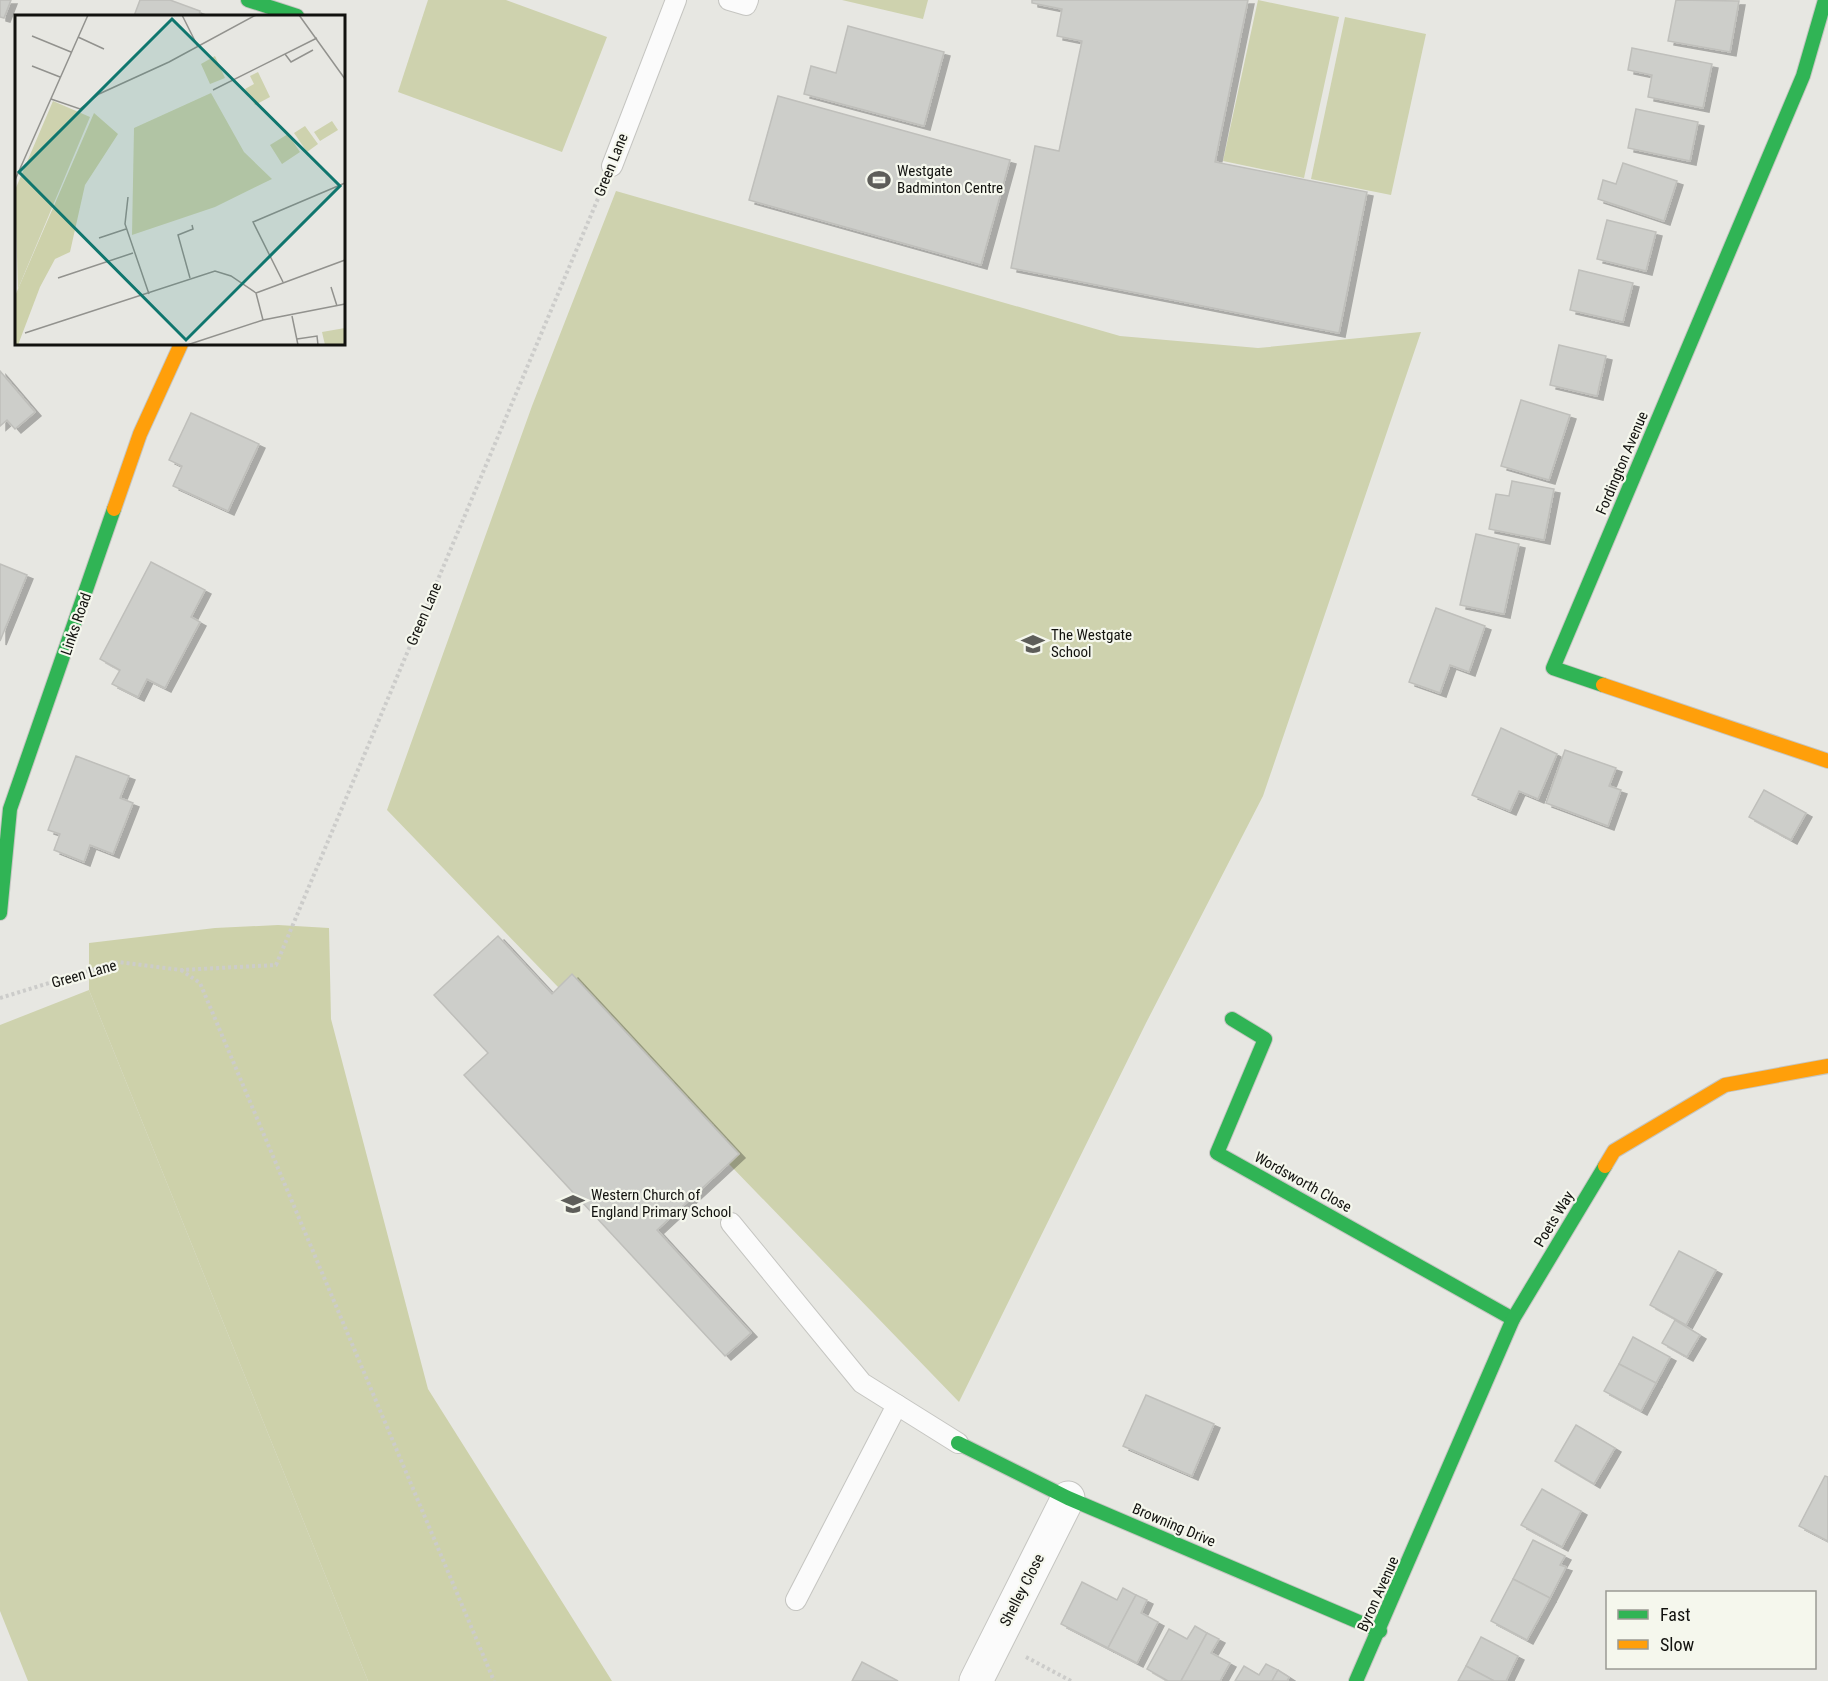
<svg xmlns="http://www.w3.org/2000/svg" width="1828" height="1681" viewBox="0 0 1828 1681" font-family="'Roboto Condensed',sans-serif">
<defs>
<filter id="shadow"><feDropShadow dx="6" dy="4" stdDeviation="0" flood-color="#0004"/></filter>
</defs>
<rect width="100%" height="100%" fill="#e7e7e2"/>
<g fill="#ced2ae">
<path d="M428,0H506L607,37L562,152L398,92Z"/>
<path d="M842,0H928L923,19Z"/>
<path d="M1258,0L1339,17L1304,178L1223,161Z"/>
<path d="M1345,17L1426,34L1391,195L1311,179Z"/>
<path d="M616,191L1120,336L1258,348L1421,332L1263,796L1146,1023L959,1402L387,810L532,406Z"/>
<path d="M89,990L368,1681H28L0,1611V1025Z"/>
</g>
<path fill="#cdd1aa" d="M278,925L329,928L331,1019L428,1389L612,1681H368L89,990V943L215,928Z"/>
<g fill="#cdceca" stroke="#bfbfbb" stroke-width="1.5" filter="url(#shadow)">
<path d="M0,0H11L4,18L0,17Z"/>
<path d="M140,0H170L200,11L199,16H134Z"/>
<path d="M1032,0H1248L1215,162L1367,192L1339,333L1011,268L1035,146L1059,151L1082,41L1057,36L1062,9L1032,3Z"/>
<path d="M1676,0L1739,1L1730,52L1668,41Z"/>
<path d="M848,26L944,52L924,126L804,94L811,66L836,73Z"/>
<path d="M1632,48L1712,64L1703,108L1648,97L1652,75L1628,70Z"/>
<path d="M778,96L1010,160L981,265L749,200Z"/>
<path d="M1636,109L1698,122L1690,161L1628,148Z"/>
<path d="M1623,163L1677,181L1664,221L1598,199L1603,180L1616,184Z"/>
<path d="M1607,220L1656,232L1646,271L1597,259Z"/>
<path d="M1579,270L1633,283L1623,322L1570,310Z"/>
<path d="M1559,345L1606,356L1597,396L1550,385Z"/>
<path d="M0,371L35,412L15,429L7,420L0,426Z"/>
<path d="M1521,400L1570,415L1549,480L1501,466Z"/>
<path d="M191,413L259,444L228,511L173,486L182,466L169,460Z"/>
<path d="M1512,481L1554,489L1544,540L1489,529L1496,494L1509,496Z"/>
<path d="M1476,534L1519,544L1504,614L1460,605Z"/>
<path d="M151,562L205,590L191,617L200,622L165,688L147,679L138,697L112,684L120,670L100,659Z"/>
<path d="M0,564L27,575L0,641Z"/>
<path d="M1436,608L1485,626L1469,672L1450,665L1440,693L1409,682Z"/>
<path d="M1501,728L1557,754L1538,799L1519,791L1510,811L1472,795Z"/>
<path d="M1565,750L1616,768L1609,786L1621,790L1608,826L1546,803Z"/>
<path d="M76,756L129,776L120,798L133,803L113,854L90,845L84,862L54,850L60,834L48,830Z"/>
<path d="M1764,790L1806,813L1791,840L1749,817Z"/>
<path d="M498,936L552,994L572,974L739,1154L657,1230L751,1333L725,1356L464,1075L488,1053L434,995Z"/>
<path d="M1679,1251L1716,1270L1686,1325L1650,1305Z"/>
<path d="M1675,1320L1700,1335L1687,1357L1662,1343Z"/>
<path d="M1633,1337L1670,1357L1656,1383L1619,1364Z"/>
<path d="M1619,1364L1656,1383L1641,1411L1604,1391Z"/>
<path d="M1146,1395L1214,1424L1192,1476L1123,1446Z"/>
<path d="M1576,1425L1615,1448L1594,1484L1555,1461Z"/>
<path d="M1825,1476L1828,1477V1541L1799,1526Z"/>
<path d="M1542,1489L1581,1511L1562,1547L1521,1525Z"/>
<path d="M1533,1540L1565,1556L1560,1565L1566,1567L1550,1598L1513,1579Z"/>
<path d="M1513,1579L1550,1598L1527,1640L1491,1621Z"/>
<path d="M1082,1582L1117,1600L1123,1588L1136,1595L1108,1648L1061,1624Z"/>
<path d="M1136,1595L1147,1600L1141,1613L1158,1622L1137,1663L1108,1648Z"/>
<path d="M1195,1626L1207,1633L1181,1681H1168L1147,1669L1169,1629L1187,1639Z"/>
<path d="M1207,1633L1219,1639L1211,1653L1230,1663L1220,1681H1181Z"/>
<path d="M1481,1637L1518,1656L1506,1681H1494L1466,1666Z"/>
<path d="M862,1662L898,1681H852Z"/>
<path d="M1266,1664L1278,1670L1272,1681H1235L1244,1666L1259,1675Z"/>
<path d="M1466,1666L1494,1681H1458Z"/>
<path d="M1278,1670L1289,1677L1287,1681H1272Z"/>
</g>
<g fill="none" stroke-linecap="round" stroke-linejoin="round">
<g stroke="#c5c5c1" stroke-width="22">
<g id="lane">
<path d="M729,0L746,5L748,0"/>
<path d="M612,166L676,0"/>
<path d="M731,1223L862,1383L958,1443"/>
<path d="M796,1600L897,1405"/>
</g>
</g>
<g stroke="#c5c5c1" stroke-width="35">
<path id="street" d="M976,1681L1068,1498"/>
</g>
<g stroke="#c5c5c1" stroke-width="16">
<g id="fast">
<path d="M248,0L297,16"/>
<path d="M1603,685L1553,668L1803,76L1825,0"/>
<path d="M0,913L10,809L114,509"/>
<path d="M1232,1019L1265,1039L1217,1153L1513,1319"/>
<path d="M958,1443L1068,1498L1380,1631"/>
<path d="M1356,1681L1513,1319L1605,1166"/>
</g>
</g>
<g stroke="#c5c5c1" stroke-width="16">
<g id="slow">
<path d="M114,509L140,434L181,344"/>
<path d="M1603,685L1828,761"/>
<path d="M1605,1166L1614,1151L1725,1085L1828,1066"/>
</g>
</g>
<g stroke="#ccccca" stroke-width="4" stroke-dasharray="3 3" stroke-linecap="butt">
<path d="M181,970L200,983L494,1681"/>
<path d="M0,998L118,962L181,970L276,965L602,189"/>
<path d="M1026,1657L1071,1681"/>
</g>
<use href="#lane" stroke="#fbfbfb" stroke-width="20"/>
<use href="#street" stroke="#fbfbfb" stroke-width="33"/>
<use href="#fast" stroke="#30b455" stroke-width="14"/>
<use href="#slow" stroke="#ff9f0a" stroke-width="14"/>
</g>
<defs>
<g id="stadium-bare" transform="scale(1.8)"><path d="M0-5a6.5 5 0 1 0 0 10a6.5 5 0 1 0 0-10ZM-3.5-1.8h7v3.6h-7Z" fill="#5d5d59" stroke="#f5f7ed" stroke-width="2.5" paint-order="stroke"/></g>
<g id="school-bare" transform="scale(1.8)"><path d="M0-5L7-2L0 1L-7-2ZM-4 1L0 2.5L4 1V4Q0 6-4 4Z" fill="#5d5d59" stroke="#f5f7ed" stroke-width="2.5" paint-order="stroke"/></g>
</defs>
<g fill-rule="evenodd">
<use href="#stadium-bare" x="879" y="180"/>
<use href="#school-bare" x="1033" y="644"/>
<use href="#school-bare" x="573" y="1204"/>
</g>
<g text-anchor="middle" stroke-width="4.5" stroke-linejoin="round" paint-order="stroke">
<g font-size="15" fill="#12120f" stroke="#f5f7ed">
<text transform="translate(611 165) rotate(-68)" y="5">Green Lane</text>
<text transform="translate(1622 463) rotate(-67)" y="5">Fordington Avenue</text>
<text transform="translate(424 614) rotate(-67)" y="5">Green Lane</text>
<text transform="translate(76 624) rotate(-71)" y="5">Links Road</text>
<text transform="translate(84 974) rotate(-16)" y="5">Green Lane</text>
<text transform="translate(1303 1182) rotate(29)" y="5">Wordsworth Close</text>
<text transform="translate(1554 1219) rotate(-59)" y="5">Poets Way</text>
<text transform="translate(1174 1525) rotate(23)" y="5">Browning Drive</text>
<text transform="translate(1022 1590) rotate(-63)" y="5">Shelley Close</text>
<text transform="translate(1378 1594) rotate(-66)" y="5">Byron Avenue</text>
</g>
<g font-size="15" fill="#12120f" stroke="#f5f7ed" text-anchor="start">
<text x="897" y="176">Westgate<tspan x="897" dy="17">Badminton Centre</tspan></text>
<text x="1051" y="640">The Westgate<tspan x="1051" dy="17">School</tspan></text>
<text x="591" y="1200">Western Church of<tspan x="591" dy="17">England Primary School</tspan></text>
</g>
</g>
<g transform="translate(15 15)">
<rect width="330" height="330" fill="#e7e7e2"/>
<path d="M200,41L210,63L195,69L186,49ZM243,57L255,82L240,90L230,74L239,69L235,61ZM196,78L229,137L257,164L200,192L117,220L119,113ZM38,86L75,102L3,274L0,175ZM317,106L323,115L305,126L299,117ZM290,111L303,129L292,137L279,118ZM273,119L285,137L267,149L255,130ZM330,313V329L310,330L307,317Z" fill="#ced2ae"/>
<path d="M79,98L103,119L70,170L55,237L40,244L25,272L3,330H0V281Z" fill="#cdd1aa"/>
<path fill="none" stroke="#92928e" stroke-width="1.5" d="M167,0L183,32M284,0L330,64M17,21L56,37M63,22L89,34M270,39L276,47L298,35M17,51L45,62M198,75L302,23M36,84L65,94L84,79L154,47L241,0M0,165L73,0M113,182L110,209L134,279M84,223L111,214M43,263L118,238M175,263L163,220L178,214L177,210M268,267L238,207L330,168M316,272L322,291M241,278L330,245M241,278L248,305M277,301L283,330M10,318L200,256L216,261L241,278M282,324L302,321L303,330M172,330L248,305L330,289"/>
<path fill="#0f766e" fill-opacity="0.15" stroke="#0f766e" stroke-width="3" d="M157,4L325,171L171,325L4,157Z"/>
<rect width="330" height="330" fill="none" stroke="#12120f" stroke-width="3"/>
</g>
<rect x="1606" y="1591" width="210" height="78" fill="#f5f7ed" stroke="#9a9b94" stroke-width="1.5"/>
<rect x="1618" y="1610" width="30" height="9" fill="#30b455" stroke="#9a9b94" stroke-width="1.5"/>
<text x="1660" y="1621" font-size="18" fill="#12120f">Fast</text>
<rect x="1618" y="1640" width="30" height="9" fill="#ff9f0a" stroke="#9a9b94" stroke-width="1.5"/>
<text x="1660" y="1651" font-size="18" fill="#12120f">Slow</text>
</svg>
